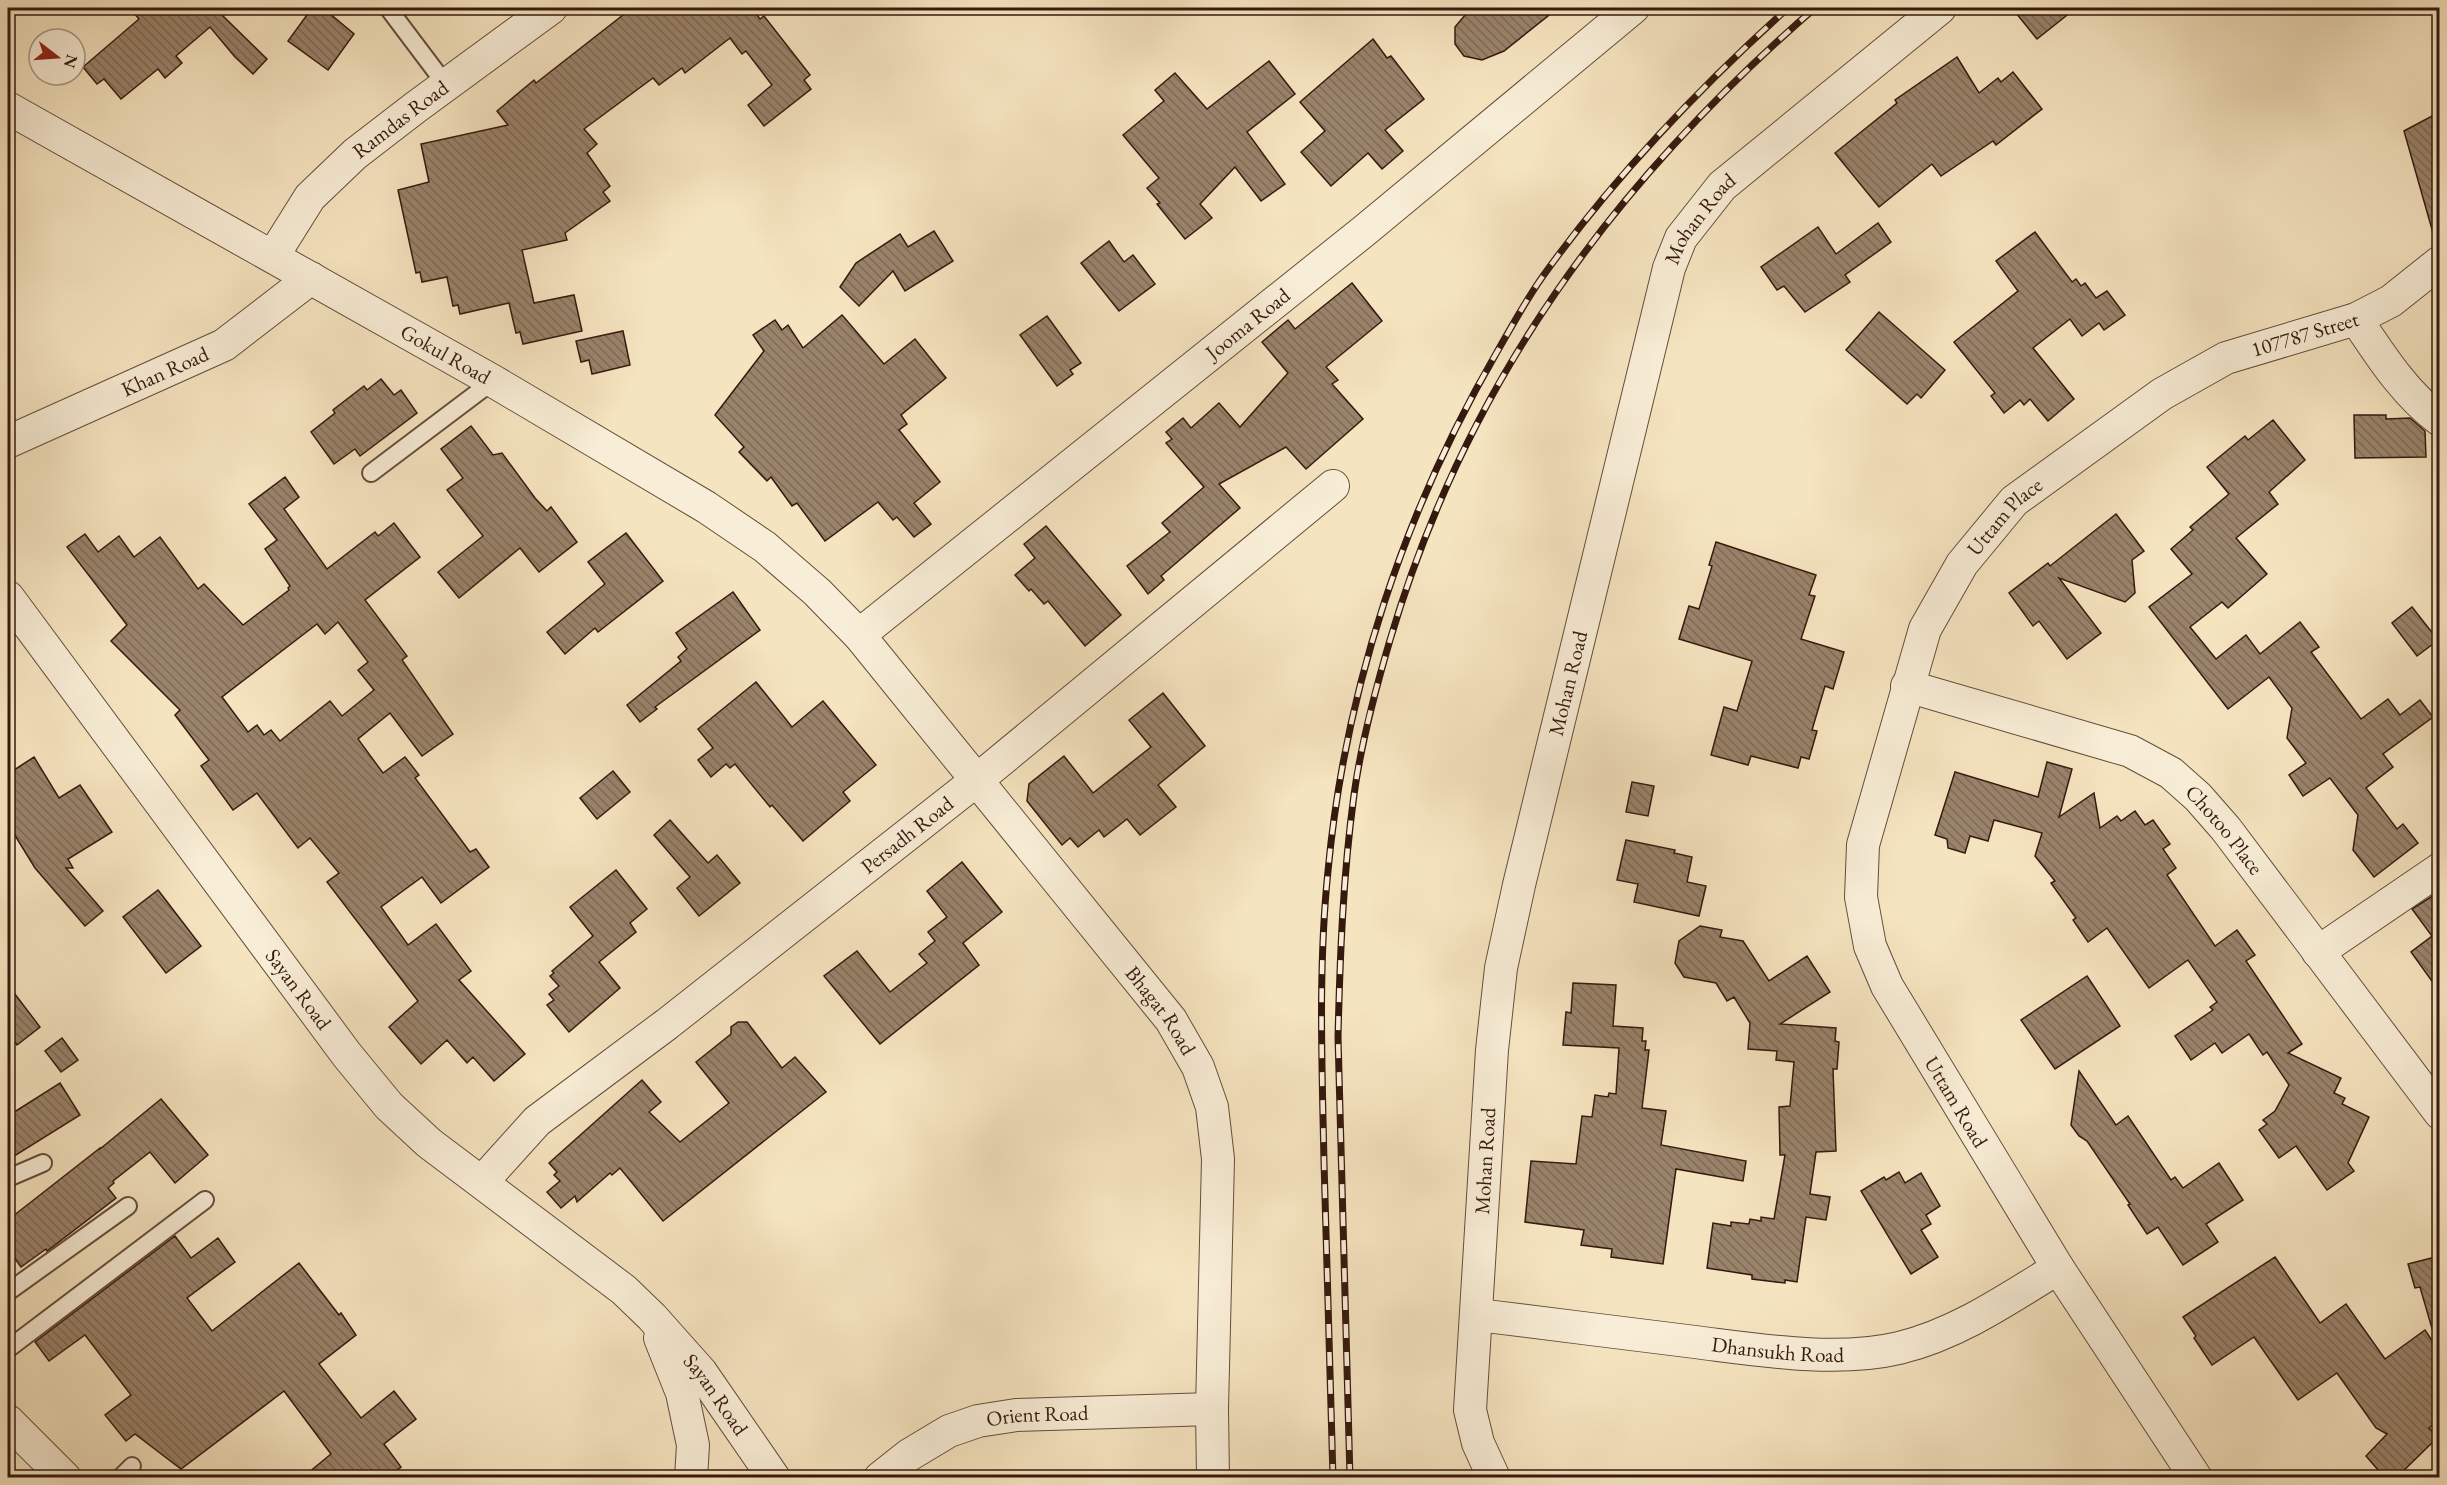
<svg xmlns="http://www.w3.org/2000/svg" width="2447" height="1485" viewBox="0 0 2447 1485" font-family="'EB Garamond',serif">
<defs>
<pattern id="building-back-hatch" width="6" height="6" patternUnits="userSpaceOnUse" patternTransform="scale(1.5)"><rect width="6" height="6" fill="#99836b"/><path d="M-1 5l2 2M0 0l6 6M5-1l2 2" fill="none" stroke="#7e6a56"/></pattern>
</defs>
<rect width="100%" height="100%" fill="#f5e4c0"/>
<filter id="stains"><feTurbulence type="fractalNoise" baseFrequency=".00333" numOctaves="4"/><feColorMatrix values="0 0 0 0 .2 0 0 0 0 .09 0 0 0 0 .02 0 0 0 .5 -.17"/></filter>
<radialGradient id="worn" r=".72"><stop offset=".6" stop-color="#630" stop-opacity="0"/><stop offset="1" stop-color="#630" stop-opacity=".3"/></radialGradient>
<g fill="url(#building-back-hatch)" stroke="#36190e" stroke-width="1.5" fill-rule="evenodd">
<path d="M130,8H233L223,16L267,59L253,74L235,57L210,27L176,56L182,63L165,78L158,69L121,99L104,79L97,84L83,67L139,19Z"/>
<path d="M312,8H323L354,34L328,70L288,41Z"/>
<path d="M632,8H752L760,19L764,16L810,75L804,80L811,89L764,126L748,105L772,85L746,51L742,54L730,38L685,73L682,68L659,85L653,78L584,129L597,144L587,153L610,186L603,192L610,201L565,233L567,240L522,250L534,303L574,295L582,331L523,344L520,332L516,333L509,303L460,314L458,305L453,306L447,277L422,282L420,272L416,273L398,190L429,182L421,144L508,125L497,111L534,80L536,83Z"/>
<path d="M1471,8H1558L1504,51L1482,60L1464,56L1455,44V27Z"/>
<path d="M2012,8H2076L2037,39Z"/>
<path d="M1373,39L1387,58L1391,56L1424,99L1385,130L1403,151L1382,169L1368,153L1331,186L1301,152L1325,131L1300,102Z"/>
<path d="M1957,57L1979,93L1998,78L2001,82L2013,72L2042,109L1996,145L1993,141L1941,176L1932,164L1879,207L1835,153L1897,103L1895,100Z"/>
<path d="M1269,61L1295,94L1247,132L1285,184L1261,201L1235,167L1200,204L1212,218L1185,239L1157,204L1160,203L1147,188L1159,178L1123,135L1164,101L1155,90L1175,73L1207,109Z"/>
<path d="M2432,116L2434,120L2439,117V232L2433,233L2404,131Z"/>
<path d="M1878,223L1891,242L1845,275L1850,282L1805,312L1784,286L1777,290L1761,267L1818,227L1836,254Z"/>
<path d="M934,231L953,261L905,291L893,271L859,306L840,287L856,263L900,234L908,247Z"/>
<path d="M2035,232L2072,282L2076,279L2081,286L2085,283L2096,298L2107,291L2125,315L2104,330L2099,323L2082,336L2070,319L2033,348L2074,399L2048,421L2030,399L2024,405L2020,400L2004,413L1991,396L1995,393L1954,342L2018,291L1996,261Z"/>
<path d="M1109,241L1124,262L1133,255L1155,284L1119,311L1081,263Z"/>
<path d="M1352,283L1382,321L1326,367L1338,380L1332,384L1363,419L1306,469L1286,447L1219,484L1240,508L1161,576L1164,580L1148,594L1127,566L1170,532L1162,523L1204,487L1166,443L1172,439L1166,432L1183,418L1191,428L1219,403L1240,427L1288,373L1262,342L1288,320L1295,329Z"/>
<path d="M1879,312L1945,370L1921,398L1917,394L1907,404L1846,350Z"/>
<path d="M842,315L884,364L915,339L946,378L901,415L907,424L899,430L940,482L914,503L931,524L914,537L897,517L893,520L878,502L825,541L797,503L792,506L771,477L767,481L739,452L744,447L715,415L764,351L753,335L775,320L782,330L788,325L803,348Z"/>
<path d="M1047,316L1081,363L1070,370L1073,374L1057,386L1020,335Z"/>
<path d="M623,331L630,365L592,374L589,360L581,362L576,341Z"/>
<path d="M381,379L394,395L401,390L417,413L360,456L355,449L334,464L311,432L335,413L333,410L364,386L367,390Z"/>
<path d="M2354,415H2386V419L2410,418L2425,431L2426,457L2355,458Z"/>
<path d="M2273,420L2305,460L2269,492L2278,504L2236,538L2267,574L2228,608L2222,602L2190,627L2216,659L2246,635L2260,654L2300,622L2319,647L2311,652L2361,719L2388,699L2400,715L2420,700L2433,717L2383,754L2393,767L2366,788L2397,829L2403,824L2418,843L2374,877L2353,850L2358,815L2330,778L2303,796L2289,775L2306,763L2287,738L2292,708L2269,677L2228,709L2149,607L2192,574L2171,549L2193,530L2190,527L2229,494L2207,467L2245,436L2248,440Z"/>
<path d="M471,426L493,455L502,453L535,498L547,511L551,507L577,542L539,572L520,548L459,598L438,572L483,536L447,490L463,478L441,449Z"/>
<path d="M285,477L299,497L284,509L327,569L375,532L378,536L394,523L420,557L365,600L407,656L402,660L453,734L422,756L390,713L358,739L383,773L405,757L419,775L415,778L470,852L476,849L489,867L441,903L422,877L381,907L408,945L436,924L471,971L459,980L525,1054L494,1081L473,1057L467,1063L447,1040L421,1064L389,1027L418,1001L327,882L339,873L310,838L298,848L257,793L233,810L201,766L209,760L175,715L180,710L111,641L127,625L67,547L85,534L98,552L119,536L134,557L160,537L198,589L204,584L243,625L289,590L288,588L290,586L265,549L277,540L249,504ZM338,622L368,662L358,670L374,690L342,716L330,701L280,741L271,730L264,735L257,725L248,732L222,697L317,624L325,634Z"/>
<path d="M2116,514L2144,551L2132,560L2135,593L2125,602L2059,578L2101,633L2067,659L2039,621L2033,626L2009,593L2048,563L2050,566Z"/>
<path d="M1046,526L1121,615L1085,646L1048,601L1044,604L1031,589L1029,591L1015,575L1035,558L1024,544Z"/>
<path d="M626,533L663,581L598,632L595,628L565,654L547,632L605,584L588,562Z"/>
<path d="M1716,542L1816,575L1809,595L1815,596L1801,639L1844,652L1833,689L1825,686L1812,730L1817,731L1809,759L1801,757L1798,768L1751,756L1748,765L1711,755L1724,707L1737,711L1752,661L1679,639L1689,606L1699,609L1712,566L1709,565Z"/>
<path d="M733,592L760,630L655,707L657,709L640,722L627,705L681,661L678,657L687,649L676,633Z"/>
<path d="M2412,607L2438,640L2417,656L2392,623Z"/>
<path d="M756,682L792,727L823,701L876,765L843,792L850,801L803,841L772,805L770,807L735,764L730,768L726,764L711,777L698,760L713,748L698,729Z"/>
<path d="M1163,693L1205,746L1158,785L1176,807L1140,835L1127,819L1104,837L1099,830L1078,847L1070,838L1062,845L1027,801L1029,784L1064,756L1093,793L1151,747L1129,720Z"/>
<path d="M34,757L59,798L80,785L112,832L68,859L73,868H66L103,911L85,926L35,868L8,824V774Z"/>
<path d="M2047,762L2072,769L2059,817L2094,793L2100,828L2117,816L2121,821L2135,811L2145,825L2153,820L2170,844L2163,849L2176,868L2167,875L2215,946L2237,930L2255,955L2246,961L2302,1044L2288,1053L2341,1078L2334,1093L2345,1098L2342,1104L2369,1117L2348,1163L2354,1171L2327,1190L2296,1146L2279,1158L2259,1130L2267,1124L2263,1120L2275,1111L2289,1085L2267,1052L2263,1055L2249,1034L2222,1053L2215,1043L2191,1060L2175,1036L2213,1010L2210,1007L2217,1002L2188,960L2149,988L2107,928L2088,942L2073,920L2076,918L2051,883L2055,881L2035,856L2042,833L1994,820L1988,841L1970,836L1965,853L1948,848L1947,839L1935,835L1955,772L2038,797Z"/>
<path d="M613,771L630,792L597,819L580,798Z"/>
<path d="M1632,782L1654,786L1648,816L1626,812Z"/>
<path d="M670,820L708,863L717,855L740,883L699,916L677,888L690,877L654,835Z"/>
<path d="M1626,840L1675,850L1674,853L1692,857L1687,882L1706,886L1699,916L1634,902L1638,884L1617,880Z"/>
<path d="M962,862L1002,912L963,943L979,965L880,1044L824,976L857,951L890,992L927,963L919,954L935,941L928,932L947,917L927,891Z"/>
<path d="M616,870L647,909L630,923L636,932L599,962L620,988L569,1032L547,1005L554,1000L549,994L559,986L550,976L554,973L552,971L593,936L570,907Z"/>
<path d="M158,890L201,946L166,973L123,917Z"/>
<path d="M2434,895L2439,902V991L2411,952L2432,936L2412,909Z"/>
<path d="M1700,926L1722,930L1720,937L1743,941L1769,981L1807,956L1830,992L1780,1024L1836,1028L1835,1041L1839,1042L1837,1069H1833L1836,1151L1816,1152L1810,1194L1830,1197L1826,1220L1806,1217L1797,1282L1785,1280V1283L1752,1279V1275L1707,1268L1713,1223L1731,1226V1222L1749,1224L1750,1219L1761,1221V1217L1774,1219L1785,1155H1780L1779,1107L1790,1106L1794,1062L1776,1060L1777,1051L1748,1049L1750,1023L1734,997L1727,1001L1716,983L1684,977L1675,963L1679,941Z"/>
<path d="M2087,976L2120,1026L2055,1069L2021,1020Z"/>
<path d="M1573,983L1616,985L1613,1026L1643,1028L1642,1041H1646L1645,1050H1649L1642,1108L1666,1111L1661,1145L1746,1161L1743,1181L1676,1169L1663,1264L1611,1257L1612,1249L1581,1245L1584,1230L1525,1222L1531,1161L1576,1164L1582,1116L1592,1117L1595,1095L1608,1097L1609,1093L1616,1094L1619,1048L1563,1045L1566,1012L1571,1013Z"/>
<path d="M8,985L40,1027L17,1045L8,1033Z"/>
<path d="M738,1022H747L782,1068L795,1057L826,1092L663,1221L620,1168L612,1175L610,1173L577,1202L575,1196L561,1208L547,1192L560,1181L554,1175L557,1172L549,1163L642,1080L661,1102L649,1112L680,1142L729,1103L696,1062L731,1034V1027Z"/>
<path d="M62,1038L78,1060L61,1072L45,1051Z"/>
<path d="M2079,1071L2116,1125L2128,1116L2171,1180L2175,1177L2183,1188L2219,1163L2243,1200L2206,1224L2218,1242L2183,1265L2158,1227L2147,1234L2128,1205L2130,1204L2087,1141L2079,1136L2071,1125Z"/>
<path d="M60,1083L80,1115L8,1160V1116Z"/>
<path d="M161,1099L208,1155L175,1183L150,1152L113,1181L114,1183L108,1188L116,1198L47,1251L46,1249L21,1267L8,1249V1220L100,1148V1149Z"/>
<path d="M1899,1172L1905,1183L1921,1173L1940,1206L1926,1215L1931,1224L1921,1230L1938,1257L1911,1274L1861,1191L1884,1177L1886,1180Z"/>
<path d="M175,1236L191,1258L218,1238L235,1262L187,1298L212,1331L299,1263L339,1315L341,1313L356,1335L319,1364L361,1418L394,1391L416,1419L384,1444L401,1467L387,1478H302L331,1454L284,1391L181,1469L135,1434L126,1441L105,1415L131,1395L85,1335L49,1361L35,1342Z"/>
<path d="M2439,1256V1331L2433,1332L2420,1287L2415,1288L2408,1264Z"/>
<path d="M2275,1257L2320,1323L2346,1304L2385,1359L2425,1330L2439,1351V1419L2429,1428L2438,1437L2396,1478H2385L2366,1456L2387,1434L2376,1428L2337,1373L2298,1400L2254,1337L2212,1365L2194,1338L2196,1336L2183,1317Z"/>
</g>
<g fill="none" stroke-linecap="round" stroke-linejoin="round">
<g stroke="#664c3a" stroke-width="20">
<g id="service">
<path d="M388,8L446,85"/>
<path d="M371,473L493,381"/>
<path d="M8,1178L43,1163"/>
<path d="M8,1292L128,1206"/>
<path d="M8,1349L205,1200"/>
<path d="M120,1478L132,1466"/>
</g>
</g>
<g stroke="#664c3a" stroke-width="34">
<g id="minor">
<path id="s1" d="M8,108L493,381L706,507L765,547L817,592L859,635L1171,1020L1198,1067L1212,1107L1218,1159L1212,1409L1213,1478"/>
<path id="s2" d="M273,256L310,197L355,154L416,107L551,8"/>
<path d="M2356,319C2381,356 2404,393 2440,420"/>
<path id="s3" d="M8,442L224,345L311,278"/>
<path id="s4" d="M8,597L347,1055L389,1106L429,1143L624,1290L652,1317L701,1372L774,1478"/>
<path id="s5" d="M859,635L1364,231L1633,8"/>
<path id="s6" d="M1907,686L2130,751L2171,773L2198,797L2226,829L2440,1113"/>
<path d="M2318,952L2440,869"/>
<path id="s7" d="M482,1182L537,1121L667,1024L977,780L1333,486"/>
<path id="s8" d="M1478,1315C1550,1324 1623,1333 1695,1342C1759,1350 1836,1363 1899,1348C1957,1334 2008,1299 2058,1268"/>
<path d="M660,1338L682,1393L693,1445L691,1478"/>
<path d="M8,1421L65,1478"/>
<path id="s9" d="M880,1478L909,1455L949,1431L978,1421L1016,1415L1212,1409"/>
<path id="s10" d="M1494,1478L1478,1443L1470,1410L1492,1050L1501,968L1519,885L1669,268L1681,238L1722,186L1940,8"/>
<path id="s11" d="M2196,1478L2058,1268L1887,986L1870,946L1861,897L1863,845L1925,629L1962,564L2014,501L2162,394L2226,358L2356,319L2391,301L2440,262"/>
</g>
</g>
<use href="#service" stroke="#f8edd6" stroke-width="16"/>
<use href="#minor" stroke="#f8edd6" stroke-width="32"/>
<g stroke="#36190e" stroke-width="7">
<g id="rail">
<path d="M1333,1478C1330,1372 1327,1267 1324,1162C1322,1065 1318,968 1328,871C1345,688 1405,510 1497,352C1512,326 1526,300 1543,276C1614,177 1698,89 1788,8"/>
<path d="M1350,1478L1338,1037C1340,956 1343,875 1354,795C1361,743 1375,691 1390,640C1466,383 1614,182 1815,8"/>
</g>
</g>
<use href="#rail" stroke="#f8edd6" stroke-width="4.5" stroke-dasharray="14" stroke-linecap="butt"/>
</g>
<g text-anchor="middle" stroke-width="4.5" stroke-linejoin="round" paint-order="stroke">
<g font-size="21" fill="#36190e" stroke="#f8edd6">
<text dy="7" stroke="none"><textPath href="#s2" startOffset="189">Ramdas Road</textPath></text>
<text dy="7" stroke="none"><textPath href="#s10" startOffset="1294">Mohan Road</textPath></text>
<text dy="7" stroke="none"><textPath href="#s5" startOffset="498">Jooma Road</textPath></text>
<text dy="7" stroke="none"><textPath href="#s11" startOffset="1446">107787 Street</textPath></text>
<text dy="7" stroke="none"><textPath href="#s1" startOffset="502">Gokul Road</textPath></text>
<text dy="7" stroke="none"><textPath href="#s3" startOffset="172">Khan Road</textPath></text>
<text dy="7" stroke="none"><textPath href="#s11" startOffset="1090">Uttam Place</textPath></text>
<text dy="7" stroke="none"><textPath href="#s10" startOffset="808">Mohan Road</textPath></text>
<text dy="7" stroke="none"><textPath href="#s6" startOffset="357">Chotoo Place</textPath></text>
<text dy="7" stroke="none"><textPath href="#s7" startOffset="550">Persadh Road</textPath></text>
<text dy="7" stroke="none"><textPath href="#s4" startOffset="488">Sayan Road</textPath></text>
<text dy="7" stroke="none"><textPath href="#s1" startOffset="1486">Bhagat Road</textPath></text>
<text transform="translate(1956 1102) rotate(59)" y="7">Uttam Road</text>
<text dy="7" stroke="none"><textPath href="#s10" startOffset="322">Mohan Road</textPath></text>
<text dy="7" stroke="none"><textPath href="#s8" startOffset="302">Dhansukh Road</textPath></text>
<text dy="7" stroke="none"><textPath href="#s4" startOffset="1074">Sayan Road</textPath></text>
<text dy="7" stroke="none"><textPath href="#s9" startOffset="174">Orient Road</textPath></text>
</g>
</g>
<rect width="2447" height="1485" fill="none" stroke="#f5e4c0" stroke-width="30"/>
<rect x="9" y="9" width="2429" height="1467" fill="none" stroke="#36190e" stroke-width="3"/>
<rect x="15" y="15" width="2417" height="1455" fill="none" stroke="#36190e" stroke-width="1.5"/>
<g transform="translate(57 57) rotate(107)"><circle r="28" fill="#f8edd6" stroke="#aa9886" stroke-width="1.5"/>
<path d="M0-4.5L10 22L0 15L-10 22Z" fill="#8f2418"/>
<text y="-9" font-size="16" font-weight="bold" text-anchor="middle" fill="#36190e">N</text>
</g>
<rect width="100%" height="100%" filter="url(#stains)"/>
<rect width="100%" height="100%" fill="url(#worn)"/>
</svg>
